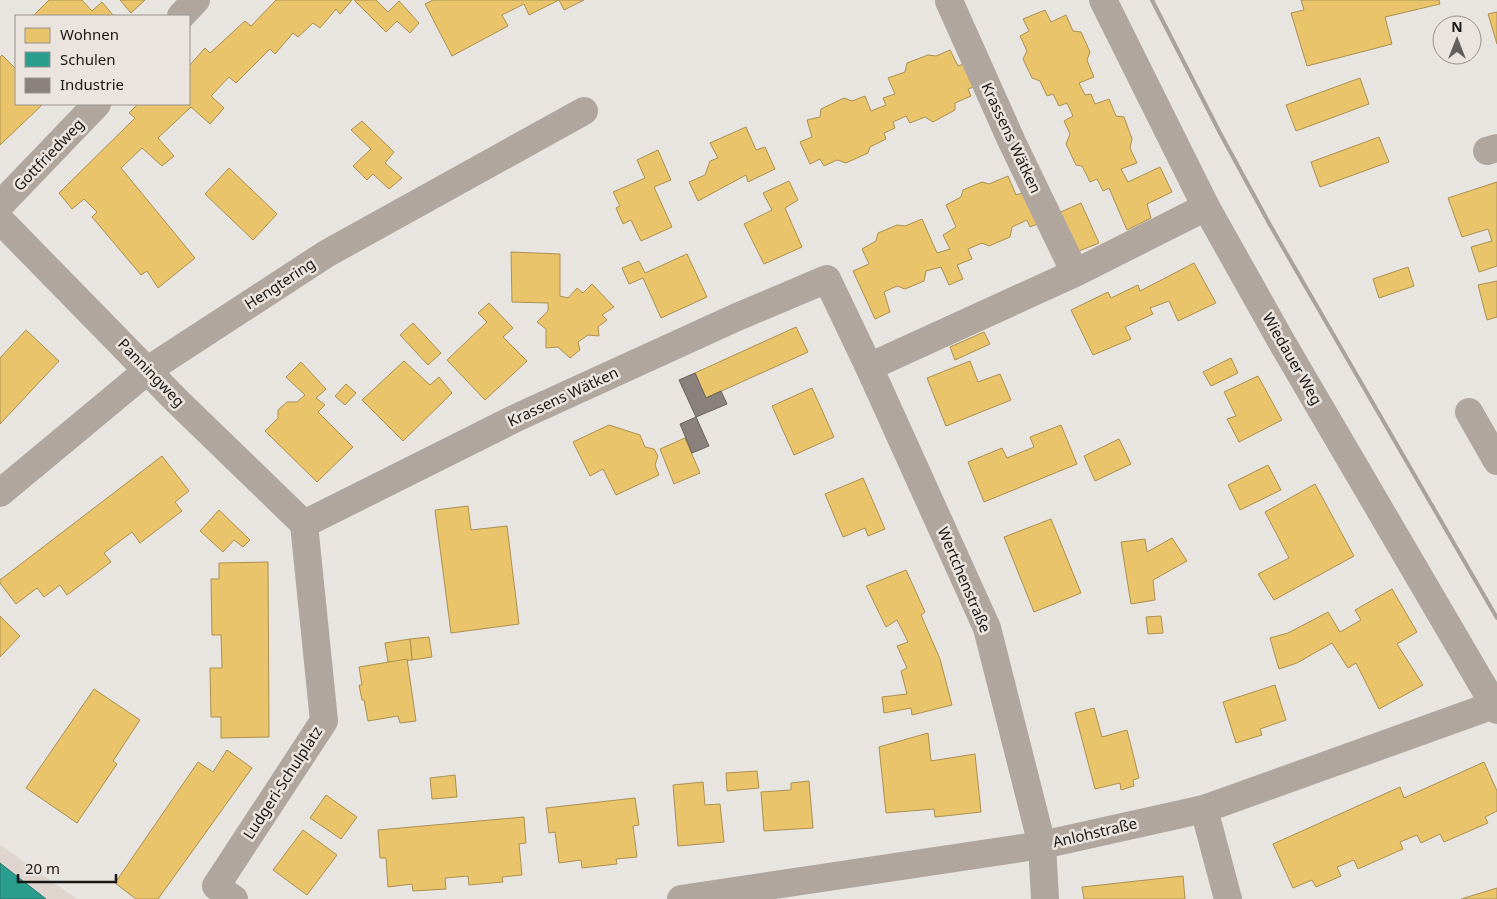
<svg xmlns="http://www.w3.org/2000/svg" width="1497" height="899" viewBox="0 0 1497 899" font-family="'Noto Sans',sans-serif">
<rect width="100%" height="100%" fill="#e8e4e0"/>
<path fill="#dfd5ce" d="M0,845L77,899H0Z"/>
<g fill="#e9c46a" stroke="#ab9050">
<path d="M49,0H82L92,11L102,2L113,15L111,16H33Z"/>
<path d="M120,0H145L131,13Z"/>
<path d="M276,0H352L340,14L336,9L320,28L313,23L298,37L293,33L275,54L270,49L236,83L229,77L211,96L224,108L210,124L191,107L158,138L174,156L162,166L142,148L121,168L195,258L158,288L147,271L141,275L92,217L97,212L84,199L72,209L59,193L135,118L129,113L138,104H189V66L205,48L210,53L245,21L251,26Z"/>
<path d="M354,0H376L388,12L399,1L419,23L410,33L397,21L386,32Z"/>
<path d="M433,0H584L564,10L559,0L529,15L524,4L502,15L508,26L452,56L425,4Z"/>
<path d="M1301,0H1439L1440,4L1385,17L1392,44L1307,66L1291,13L1304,10Z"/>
<path d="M1045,10L1051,22L1066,15L1073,31L1081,32L1090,52L1087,60L1094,77L1079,83L1085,95L1091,94L1095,104L1109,99L1116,116L1124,117L1132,139L1130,148L1137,163L1121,169L1128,182L1160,167L1172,192L1147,204L1151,218L1127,230L1109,188L1103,191L1097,179L1090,182L1082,166L1076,165L1066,144L1070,134L1064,121L1073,116L1067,103L1059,106L1053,94L1047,96L1040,81L1032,78L1023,59L1027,51L1020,36L1029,31L1023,19Z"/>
<path d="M1497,12V44L1488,14Z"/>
<path d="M950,50L958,66L971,61L982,84L968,89L971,96L955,103V110L933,122L925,117L910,123L906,116L893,122L895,128L884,133L886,139L870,147L868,153L846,163L837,160L824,166L820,159L810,164L800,142L812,137L807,120L820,117L821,109L844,98L852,101L865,96L871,111L886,105L883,98L895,94L888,78L905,72L907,63L928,55L936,56Z"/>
<path d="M2,55L16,69V104H43L0,145V57Z"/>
<path d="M1360,78L1369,104L1296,131L1286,105Z"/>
<path d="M362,121L394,152L385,163L402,178L389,189L373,174L367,180L353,166L371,149L351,130Z"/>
<path d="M746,127L756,150L765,147L775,169L748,182L746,175L698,201L689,182L705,175L710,161L718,158L710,143Z"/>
<path d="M1379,137L1389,162L1320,187L1311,162Z"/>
<path d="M658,150L671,180L654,187L672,227L641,241L631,220L623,224L616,208L620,206L613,192L645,178L637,160Z"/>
<path d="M229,168L277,214L253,240L205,194Z"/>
<path d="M1008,176L1016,195L1028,191L1042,222L1030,227L1027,220L1012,227L1010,237L989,246L982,243L968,249L972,259L957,265L963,279L949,285L941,267L926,271L924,281L905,289L897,286L884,292L890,312L875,319L853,271L869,264L862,249L876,241L878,233L897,225L905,226L922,219L937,253L950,249L943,235L956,227L946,205L961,197L963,190L982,182L989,184Z"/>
<path d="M789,181L798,200L785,208L802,247L764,264L744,224L772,210L763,193Z"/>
<path d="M1497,182V266L1479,272L1471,247L1492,241L1488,229L1462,237L1448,198Z"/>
<path d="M1081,203L1099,243L1074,253L1056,214Z"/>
<path d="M511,252L560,254V296L568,298L577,288L583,293L592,284L614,307L602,315L607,320L598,327L599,336L588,335L578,342L580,350L570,358L558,347L546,348V329L537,322L548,311V303L512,302Z"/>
<path d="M687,254L707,297L661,318L643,278L629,284L622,268L639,261L645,273Z"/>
<path d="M1194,263L1216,303L1178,321L1169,301L1150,308L1153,314L1125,327L1131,339L1093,355L1071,310L1108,292L1111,298L1138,285L1140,291Z"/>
<path d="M1408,267L1414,286L1379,298L1373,279Z"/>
<path d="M1497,281V317L1487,320L1478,285Z"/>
<path d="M489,303L513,328L503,337L527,361L485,400L447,360L487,322L478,313Z"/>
<path d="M413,323L441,353L428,365L400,335Z"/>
<path d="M796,327L808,352L706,398L695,373Z"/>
<path d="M26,330L59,361L0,424V358Z"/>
<path d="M984,332L990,344L955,360L950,347Z"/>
<path d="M1231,358L1238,373L1211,386L1203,372Z"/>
<path d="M404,361L430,385L439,377L452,393L403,441L362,400Z"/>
<path d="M970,361L978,382L1000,374L1011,400L946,426L927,378Z"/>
<path d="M301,362L326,389L316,398L325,405L318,412L353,447L317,482L265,431L278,418V410L287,402H297L305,395L286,377Z"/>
<path d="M1258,376L1282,420L1239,442L1227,419L1236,416L1224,392Z"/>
<path d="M346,384L356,393L345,405L335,396Z"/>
<path d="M812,388L834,437L794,455L772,406Z"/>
<path d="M609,425L640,435L645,447L654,449L658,456L655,465L659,475L616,495L603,469L590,476L573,442Z"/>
<path d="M1061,425L1077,464L984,502L968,462L1002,448L1007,458L1034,447L1030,437Z"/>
<path d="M685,438L700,473L674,484L660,449Z"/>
<path d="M1119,439L1131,464L1095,481L1084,456Z"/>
<path d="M162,456L189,491L175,502L182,511L140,543L132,532L104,553L111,562L67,595L60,585L44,597L37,588L16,604L0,583V580Z"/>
<path d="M1268,465L1281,490L1240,510L1228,485Z"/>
<path d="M863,478L885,529L868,536L865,528L843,537L825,494Z"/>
<path d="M1315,484L1354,556L1274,600L1258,574L1289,558L1265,512Z"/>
<path d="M468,506L471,530L507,526L519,624L451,633L435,510Z"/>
<path d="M219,510L250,540L243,547L234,540L223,552L200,531Z"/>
<path d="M1051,519L1081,593L1034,612L1004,537Z"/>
<path d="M1172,538L1187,561L1153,580L1155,600L1131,604L1121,542L1145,539L1147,552Z"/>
<path d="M268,562L269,737L221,738V717H211L210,668H222L221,635H212L211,579H219V563Z"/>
<path d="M906,570L925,612L921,615L940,659L952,705L912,715L911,708L884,713L882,697L907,694L901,671L907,668L897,646L908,642L897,620L886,627L866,586Z"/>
<path d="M1392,589L1417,632L1397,644L1423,685L1379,709L1356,663L1348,668L1332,643L1297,663L1279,669L1270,638L1288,633L1328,612L1340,632L1361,620L1355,610Z"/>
<path d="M0,616L20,636L0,657Z"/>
<path d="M1161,616L1163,633L1148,634L1146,617Z"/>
<path d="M429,637L432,657L412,660L410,639Z"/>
<path d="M410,639L412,660L388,662L385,643Z"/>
<path d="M407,659L416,721L400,723L398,716L368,721L364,700H362L359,685H362L359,667Z"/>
<path d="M1275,685L1286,720L1260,729L1262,735L1236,743L1223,702Z"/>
<path d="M94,689L140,720L113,761L117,764L77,823L26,788Z"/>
<path d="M1094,708L1102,737L1127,730L1139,778L1133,780L1134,786L1121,790L1120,783L1095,789L1075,713Z"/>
<path d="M928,733L931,761L975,754L981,812L935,817L934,809L886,813L879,747Z"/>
<path d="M227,750L252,768L158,899H136L115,883L198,762L213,772Z"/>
<path d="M1484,762L1497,791V811L1485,817L1488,823L1444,842L1440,834L1421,843L1417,835L1400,842L1403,849L1358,869L1354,860L1337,867L1341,876L1316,887L1312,880L1293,888L1273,844L1400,787L1404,798Z"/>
<path d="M757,771L759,788L727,791L726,773Z"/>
<path d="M455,775L457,797L432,799L430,778Z"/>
<path d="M809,781L813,828L764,831L761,792L791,790V783Z"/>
<path d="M703,782L705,805L720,804L724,842L678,846L673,785Z"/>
<path d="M326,795L357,817L341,839L310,818Z"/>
<path d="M635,798L639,825L633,826L637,857L616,859L617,864L582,868L581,860L559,863L555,832L549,833L546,808Z"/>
<path d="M524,817L526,843L519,844L522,875L502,877L503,882L469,885L468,876L445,878L446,889L413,891L412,884L388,887L386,858H380L378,830Z"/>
<path d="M303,830L337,855L307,895L273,870Z"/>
<path d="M1183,876L1185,899H1084L1082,887Z"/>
<path d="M1497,888V899H1461Z"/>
</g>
<path fill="#2a9d8f" stroke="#25756a" d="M0,863L46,899H0Z"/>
<g fill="#8a817c" stroke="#68615d">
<path d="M695,373L706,398L721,391L727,404L696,417L679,380Z"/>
<path d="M696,417L709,446L692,453L680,424Z"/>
</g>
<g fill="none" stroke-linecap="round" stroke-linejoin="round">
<g stroke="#b0a69e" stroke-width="28">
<path d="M1103,0L1206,207L1280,339L1497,710"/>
<path d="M949,1L1012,142L1075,273"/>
<path d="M181,16L196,0"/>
<path d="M1487,151L1497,148"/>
<path d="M0,205L97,104"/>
<path d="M0,220L176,400L304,524"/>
<path d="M869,367L1075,273L1206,207"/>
<path d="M1469,412L1497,461"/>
<path d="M0,493L148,370L326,254L584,111"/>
<path d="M304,524L518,417L737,317L827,279L869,367L987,628L1042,845L1045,899"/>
<path d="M1204,809L1228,899"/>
<path d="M234,899L216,886L324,721L304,524"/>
<path d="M681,899L1042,845L1204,809L1494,705"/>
</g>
<path stroke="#a8a29d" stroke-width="4" d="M1152,0L1220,133L1270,225L1497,618"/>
</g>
<g text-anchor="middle" stroke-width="5" stroke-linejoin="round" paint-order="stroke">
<g font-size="15" fill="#1a1715" stroke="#ebe3dd">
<text transform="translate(1011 138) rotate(65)" y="5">Krassens Wätken</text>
<text transform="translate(49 155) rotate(-46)" y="5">Gottfriedweg</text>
<text transform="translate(280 284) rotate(-33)" y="5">Hengtering</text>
<text transform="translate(1292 359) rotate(60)" y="5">Wiedauer Weg</text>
<text transform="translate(151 373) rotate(46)" y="5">Panningweg</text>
<text transform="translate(563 397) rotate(-25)" y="5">Krassens Wätken</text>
<text transform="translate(964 580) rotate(67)" y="5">Wertchenstraße</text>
<text transform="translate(283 783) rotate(-57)" y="5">Ludgeri-Schulplatz</text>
<text transform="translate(1095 833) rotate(-13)" y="5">Anlohstraße</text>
</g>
</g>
<rect x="15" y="15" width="175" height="90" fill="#ebe3dd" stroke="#97918d"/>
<rect x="25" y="28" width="25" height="15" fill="#e9c46a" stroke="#97918d"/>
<text x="60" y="40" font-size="15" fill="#1a1715">Wohnen</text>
<rect x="25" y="52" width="25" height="15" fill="#2a9d8f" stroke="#97918d"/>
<text x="60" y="65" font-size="15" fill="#1a1715">Schulen</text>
<rect x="25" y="78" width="25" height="15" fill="#8a817c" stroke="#97918d"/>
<text x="60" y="90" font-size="15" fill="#1a1715">Industrie</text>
<g transform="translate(1457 40)"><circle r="24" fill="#ebe3dd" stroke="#97918d"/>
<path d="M0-4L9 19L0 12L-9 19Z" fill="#625f5c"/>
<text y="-8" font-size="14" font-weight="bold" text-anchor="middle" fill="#1a1715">N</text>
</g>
<path d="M18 874v8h98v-8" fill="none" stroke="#1a1715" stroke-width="2.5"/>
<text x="25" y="874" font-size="15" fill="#1a1715" stroke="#ebe3dd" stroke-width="4" paint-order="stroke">20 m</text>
</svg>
